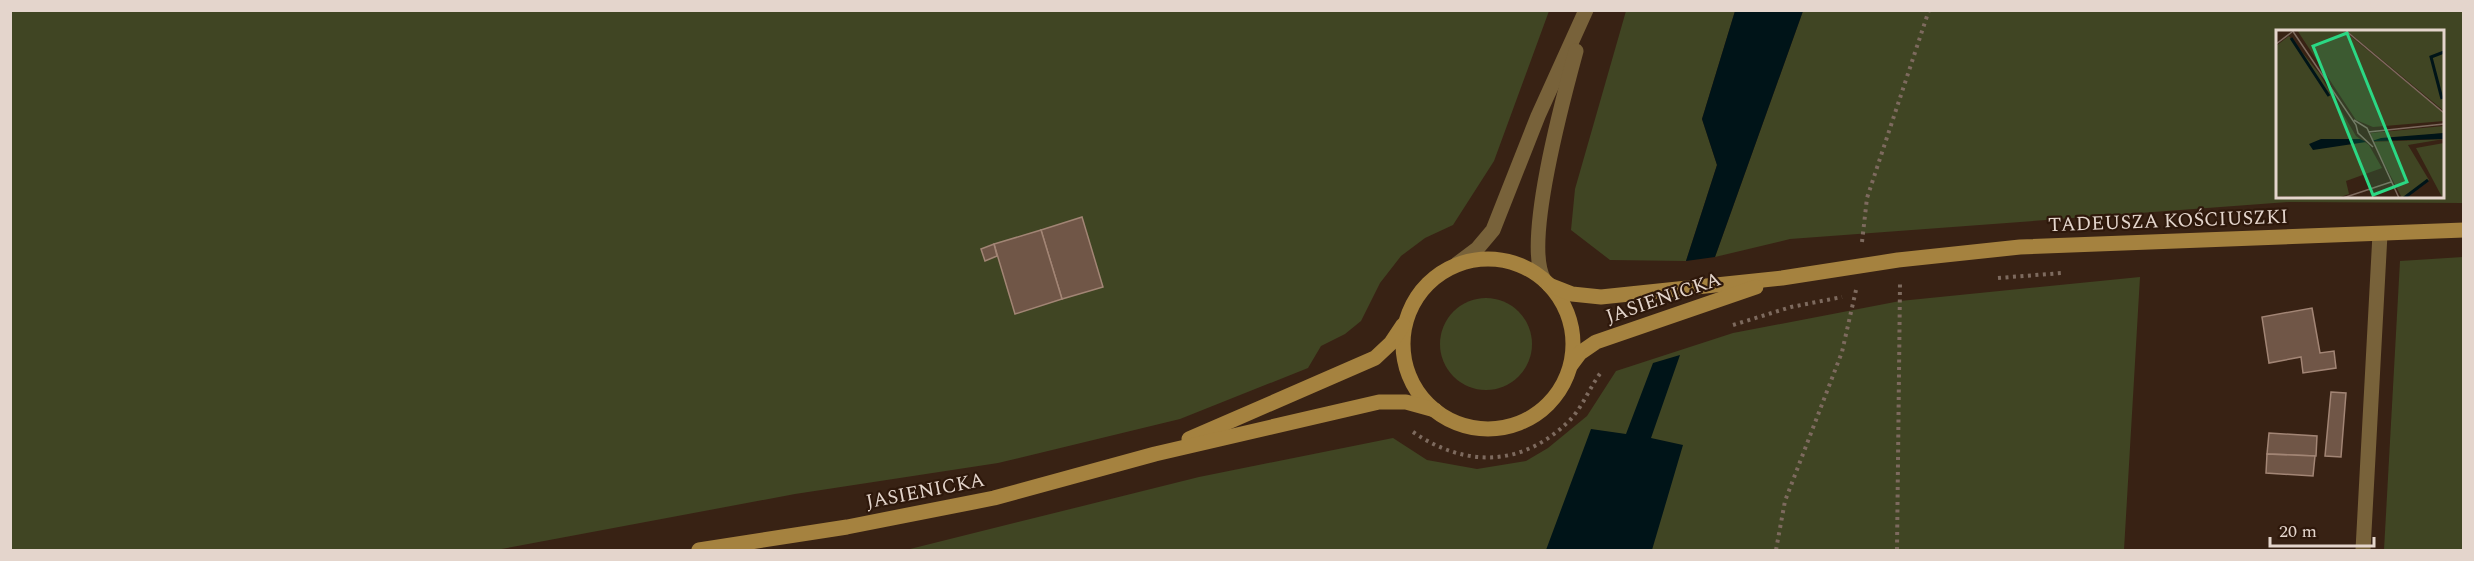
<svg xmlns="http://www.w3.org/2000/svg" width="2474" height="561" viewBox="0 0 2474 561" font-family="Spectral,serif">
<rect width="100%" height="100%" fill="#382214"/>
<g fill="#404523" fill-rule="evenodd">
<path d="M10,11H1549L1494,161L1453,225L1425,238L1401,256L1380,283L1361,321L1345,334L1321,346L1308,368L1180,419L998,463L795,494L496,550H11Z"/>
<path d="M1626,11H1735L1702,119L1717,165L1686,261L1610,260L1571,230L1575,189Z"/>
<path d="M1803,11H2463V203L2289,202L1790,239L1715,257ZM2278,32H2442V196H2278Z"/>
<path d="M2463,257V550H2384L2400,261Z"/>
<path d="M2140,277L2124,550H906L1199,477L1393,438L1427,460L1477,469L1526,461L1548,448L1587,416L1616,371L1733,333L1900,301Z"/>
<circle cx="1486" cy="344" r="46"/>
</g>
<g fill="#001418">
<path d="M1735,11H1803L1715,257L1686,261L1717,165L1702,119Z"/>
<path d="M1680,355L1651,438L1683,445L1652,550H1546L1591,429L1626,434L1653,363Z"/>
</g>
<g fill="#705647" stroke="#a28575" stroke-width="1.5">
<path d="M1082,217L1103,287L1062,299L1041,230Z"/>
<path d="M1041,230L1062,299L1015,314L994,244Z"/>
<path d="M994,244L997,256L985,261L981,249Z"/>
<path d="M2312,308L2320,353L2334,351L2336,368L2303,373L2301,357L2269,363L2262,317Z"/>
<path d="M2331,392L2346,393L2341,457L2325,456Z"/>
<path d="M2269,433L2317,436L2316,456L2267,454Z"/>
<path d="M2267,454L2315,456L2313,476L2266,473Z"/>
</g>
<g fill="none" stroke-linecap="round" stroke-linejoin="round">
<g stroke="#7d6a5e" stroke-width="4" stroke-dasharray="3 4.5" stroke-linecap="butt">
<path d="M1862,242L1867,198L1929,10"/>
<path d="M1998,278L2062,273"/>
<path d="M1733,325L1791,307L1842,297"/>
<path d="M1413,432C1466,468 1522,467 1569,421C1583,407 1590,386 1602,371"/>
<path d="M1776,550L1785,501L1842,352L1856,290"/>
<path d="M1897,550L1900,284"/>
</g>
<g stroke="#78623a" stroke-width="15">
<path d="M1457,264L1477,249L1493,230L1538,116L1586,10"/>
<path d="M1544,280C1523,244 1564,95 1576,51"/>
<path d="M2363,550L2380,234"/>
</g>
<g stroke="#a5823f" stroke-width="15">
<circle cx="1488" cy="344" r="85"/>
<path d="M1549,285L1572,294L1601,297L1782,278L1898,260L2020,247L2464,230"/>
<path d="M1571,365L1580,353L1596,342L1756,287"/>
<path d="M1189,439L1375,358L1391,343L1403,325"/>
<path d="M699,550L847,527L994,498L1155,454L1379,402H1406L1435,410"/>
</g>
</g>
<g text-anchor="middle" stroke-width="4.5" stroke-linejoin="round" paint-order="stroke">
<g font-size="20" fill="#e4d5cc" stroke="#2e180b">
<text transform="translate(2168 220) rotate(-2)" y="7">TADEUSZA KOŚCIUSZKI</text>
<text transform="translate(1663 297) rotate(-19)" y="7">JASIENICKA</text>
<text transform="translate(925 490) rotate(-11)" y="7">JASIENICKA</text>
</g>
</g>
<g transform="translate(2276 30)">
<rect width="168" height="168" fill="#382214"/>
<path d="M21,0H67L168,83V91L97,97L80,90ZM70,0H168V81ZM13,6L43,43L80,106L93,115L106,138L70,151L73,164L62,168L0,166V16ZM168,96V103L96,111L95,103ZM168,109L132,115L153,150L126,168L97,112ZM168,113V167H166L140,118Z" fill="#404523"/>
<path d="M168,103V109L96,111L105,108ZM45,109H84L90,112L37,120L33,114Z" fill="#001418"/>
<path fill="none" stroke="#001418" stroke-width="3" d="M15,8L53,66M166,69L155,27L168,22M128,168L152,150"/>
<path fill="none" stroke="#7d6a5e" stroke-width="1.5" d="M16,0L80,95L82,103L97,117M69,0L168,83M0,14L16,2M78,90L91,98L123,168M92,102L168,94M67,168L115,152"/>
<path fill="#2bd884" fill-opacity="0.15" stroke="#2bd884" stroke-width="3" d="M71,3L131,152L97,165L37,16Z"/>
<rect width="168" height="168" fill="none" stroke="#e4d5cc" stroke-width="3"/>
</g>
<rect width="2474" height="561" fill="none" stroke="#e4d5cc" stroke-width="24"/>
<path d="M2270 537v9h104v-9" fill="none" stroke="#e4d5cc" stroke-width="3"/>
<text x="2279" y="537" font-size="18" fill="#e4d5cc" stroke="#2e180b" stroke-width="4.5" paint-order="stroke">20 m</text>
</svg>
